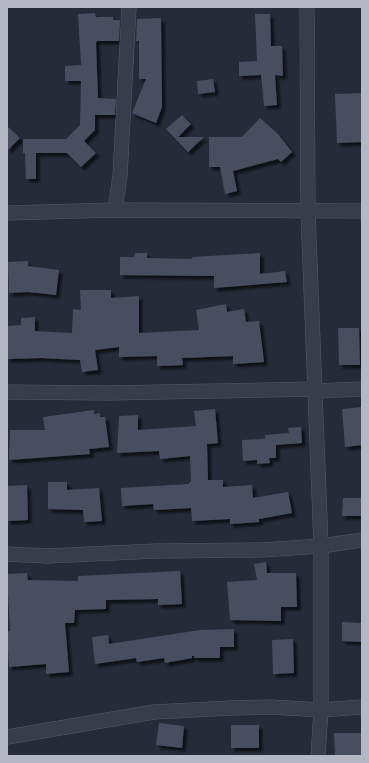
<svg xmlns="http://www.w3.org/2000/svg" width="369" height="763" viewBox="0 0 369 763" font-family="'Open Sans',sans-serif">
<defs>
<filter id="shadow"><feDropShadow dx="3.5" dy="3.5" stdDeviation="1" flood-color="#0009"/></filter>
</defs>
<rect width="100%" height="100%" fill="#262a39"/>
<g fill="#4a4d60" filter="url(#shadow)">
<path d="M95,13L96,17H113V20H120L119,41H97L96,43L98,98L116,99L115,115H95V130L84,141L96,153L81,167L67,153H36V179H26L25,153H23V139H66L80,125L81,81H65V66L81,65L78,14Z"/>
<path d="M255,14H270L271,46H282L283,76L275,75L277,105L264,106L261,75L239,76V62L257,61Z"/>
<path d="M161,18L162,107L156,123L132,113L146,79H139V41H136L137,19Z"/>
<path d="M213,79L215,92L198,94L197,81Z"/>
<path d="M362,93V142L337,143L335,94Z"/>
<path d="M182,115L191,124L178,137H204L188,152L166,129Z"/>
<path d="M260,118L278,134L292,152L281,162L278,159L233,171L237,191L225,194L220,167H209V137H242Z"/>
<path d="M7,126L20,138L7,151Z"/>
<path d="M135,253H147V258L192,259V257L260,253V274L285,271L287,282L214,288V276L120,275V257H134Z"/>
<path d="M28,261V266L59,270L56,295L28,292L9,293L8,262Z"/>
<path d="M80,290H111V298L139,296V333L199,330L196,310L226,304L227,312L244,309L246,322L259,321L264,362L233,364V356L182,358L183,365L157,366V356L119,357V347L95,350L98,370L82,372L80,360L41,358L7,359V326L21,325V318L35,317V331L72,333L73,309L81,310Z"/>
<path d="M338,328H359L360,365H339Z"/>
<path d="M362,407V445L345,447L342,409Z"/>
<path d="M215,409L218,443L207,444L208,480H223V487L252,485L253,498L288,492L292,513L259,519V522L230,524V519L192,521L191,508L154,510L153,504L122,506L121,488L189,484V482H191L190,456L160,459L159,451L117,453L119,416L138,415V430L196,426L194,411Z"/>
<path d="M94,410V414L100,413V417H105L109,447L89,449L90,454L9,460L10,430H45L43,417Z"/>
<path d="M301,427L302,443L276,445V458H269L270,463L257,464V460L243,461L242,440L265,439V435L289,433L288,428Z"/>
<path d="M48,482H67V490L99,488L102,521L84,522L83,510L48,509Z"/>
<path d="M27,485L28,520L7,521V486Z"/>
<path d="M343,498H362V516H342Z"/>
<path d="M266,562L267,573H296L297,607H281V621L230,620L227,582L257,580L254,564Z"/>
<path d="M180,571L182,604L158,605V599L106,600V609L75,610L74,623H65L69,672L46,674V664L9,667L7,632L10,631L7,574L27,573L28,580L78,581V576Z"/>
<path d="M342,622L362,623V642L342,641Z"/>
<path d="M234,629V647H220V658H194V656H192V658L165,663L164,658L137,662L136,658L95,664L92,637L108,635L109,644L200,630Z"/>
<path d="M293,639L294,673L273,674L272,640Z"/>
<path d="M159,723L184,726L182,748L156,745Z"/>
<rect x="231" y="725" width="28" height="23"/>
<path d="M334,733H362V756H335Z"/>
</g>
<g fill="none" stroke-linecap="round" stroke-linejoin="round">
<g stroke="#575a68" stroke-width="15">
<g id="minor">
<path d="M307,7L308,212L321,546V710L318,756"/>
<path d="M115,210L120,176L129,7"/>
<path d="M7,213L115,210L362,211"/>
<path d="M316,391L362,389"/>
<path d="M7,392L108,393L316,389"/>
<path d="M7,554L47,556L157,551L262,550L321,546L362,540"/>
<path d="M7,737L154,712L231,708L271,707L321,710L362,707"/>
</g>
</g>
<use href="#minor" stroke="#393c4a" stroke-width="14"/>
</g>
<rect width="369" height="763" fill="none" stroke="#b5b7c5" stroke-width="16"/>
</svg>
